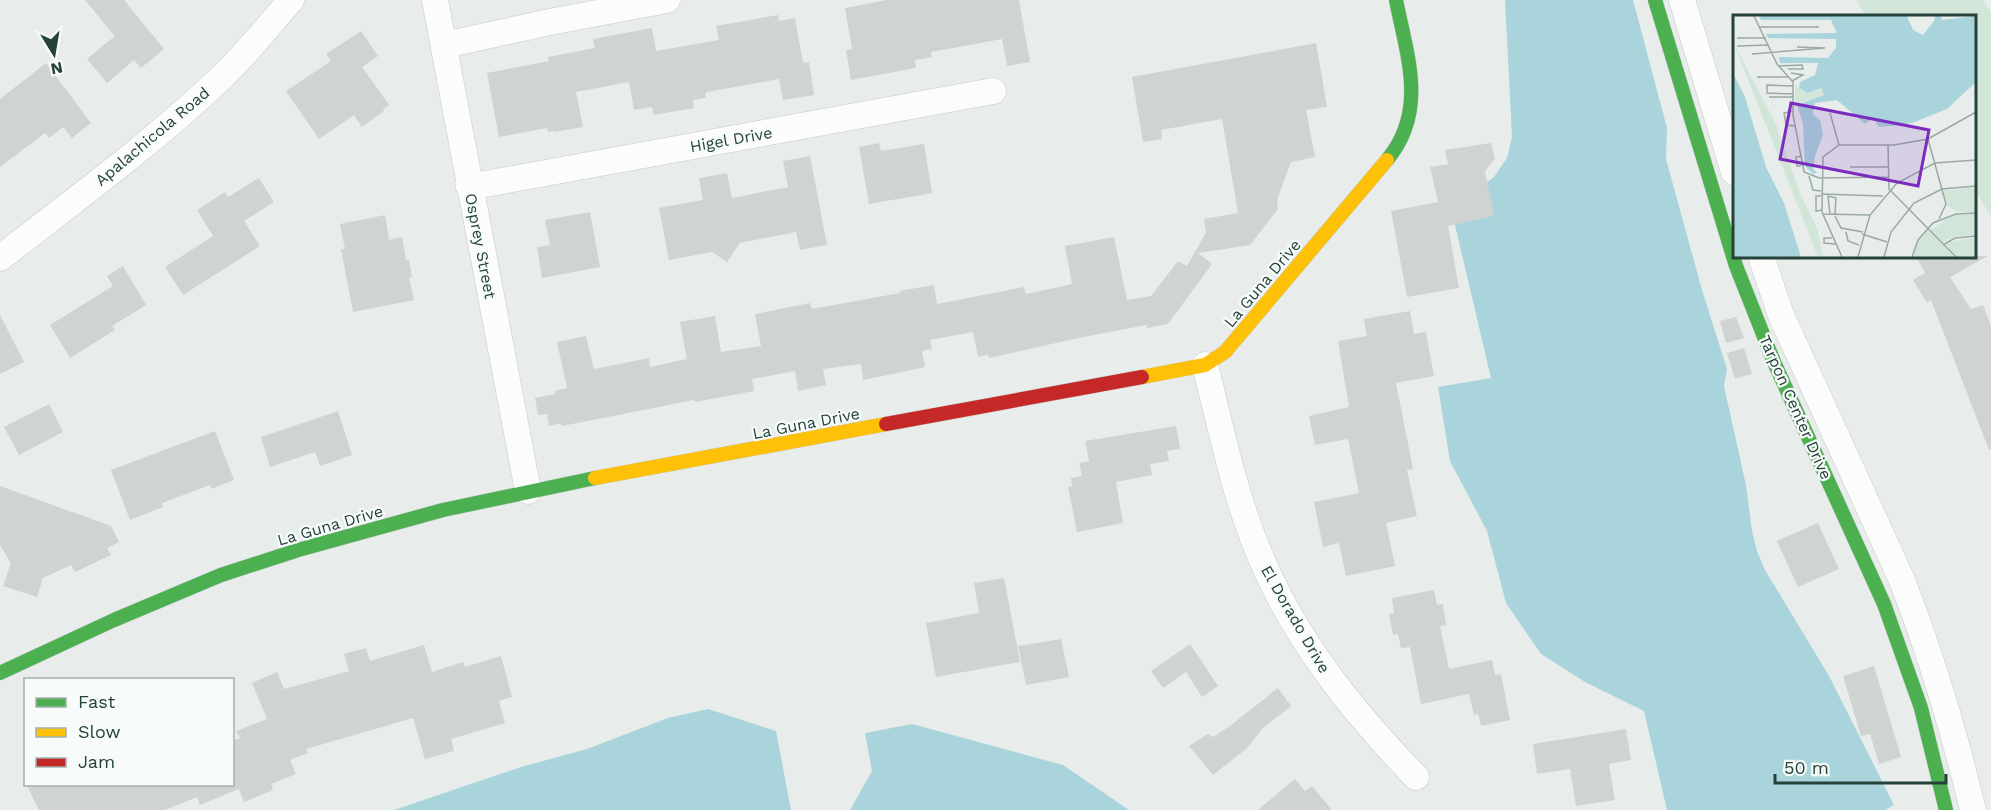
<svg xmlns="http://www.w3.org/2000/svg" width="1991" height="810" viewBox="0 0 1991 810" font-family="'Work Sans',sans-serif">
<rect width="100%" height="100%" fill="#e8edeb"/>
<path fill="#d1e6d8" d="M1856,0H1983L1991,13V216L1975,190L1974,16H1866Z"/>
<g fill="#a9d4db">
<path d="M1505,0H1633L1667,128L1666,159L1702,290L1727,369L1724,386L1746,485L1752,531L1757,551L1765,570L1829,676L1894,805L1885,810H1667L1644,711L1585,682L1541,654L1506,603L1487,531L1450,461L1438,387L1491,378L1455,225L1481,187L1494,177L1507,158L1512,137Z"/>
<path d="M708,709L776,731L791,810H394L521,767L587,749L668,718Z"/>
<path d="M912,724L1063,765L1129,810H850L872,771L865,733Z"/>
</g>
<g fill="#cfd4d2">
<path d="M85,0H124L164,49L141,68L134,60L107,83L87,59L115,36Z"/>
<path d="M887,0H1019L1030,62L1007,66L1002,39L931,52L932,57L915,60L916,68L851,80L846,50L852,49L845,8Z"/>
<path d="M778,15L779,21L795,18L803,63L809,62L814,95L783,100L779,79L707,92L705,94L706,98L693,100L694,108L654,115L652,107L634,110L629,82L576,92L583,127L554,132V131L548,132L547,128L499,137L487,73L549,61L548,57L595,48L593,39L652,28L656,51L719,40L716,26Z"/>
<path d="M361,31L378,56L362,67L389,105L383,109L384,111L362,127L354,115L319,139L286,91L331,61L326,54Z"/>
<path d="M1316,43L1327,107L1306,110L1315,157L1291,162L1277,200L1278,209L1250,245L1198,253L1212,264L1168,324L1147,328V325L1083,337L989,358L988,355L978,357L973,332L930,340L932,349L922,351L925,367L888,375L863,380L861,364L823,369L826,385L798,391L795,371L752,379L754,391L695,402L694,400L562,426L561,423L549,426L547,414L538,415L535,398L555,394V391L567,388L557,342L586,336L594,369L649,358L650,367L687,359L680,322L715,316L721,352L761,346L755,314L810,303L812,309L900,293L899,291L934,285L937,304L1024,287L1026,294L1072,284L1065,246L1114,237L1127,300L1151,296L1178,261L1187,266L1206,233L1204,219L1238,213L1222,119L1161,130L1162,139L1143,142L1132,77Z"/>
<path d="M46,63L91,123L72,138L63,127L49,138L45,133L0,167V99Z"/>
<path d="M879,143L881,151L924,144L932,193L869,204L859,147Z"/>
<path d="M1491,143L1495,159L1485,171L1494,216L1448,226L1459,288L1407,297L1391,211L1438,202L1430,167L1448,164L1445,150Z"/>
<path d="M810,156L827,245L800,250L796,232L740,243L727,262L712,252L669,260L659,208L703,200L699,178L727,173L732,198L788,187L783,161Z"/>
<path d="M259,178L274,202L244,221L260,246L183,295L165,267L213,236L197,210L225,192L228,197Z"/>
<path d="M590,212L600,267L542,278L537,247L550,245L545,220Z"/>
<path d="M385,215L389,240L402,237L406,260H409L412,277L409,278L414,300L353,312L341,249H345L340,224Z"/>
<path d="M1916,256H1988L1950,277L1971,309L1983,305L1991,326V449L1989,450L1931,300L1927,303L1913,280L1925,273Z"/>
<path d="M123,266L146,305L112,326L115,330L70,358L50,325L113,286L107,276Z"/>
<path d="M1410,311L1414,334L1426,332L1434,376L1396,383L1413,469L1407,470L1417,516L1386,523L1395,566L1346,576L1339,543L1323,547L1314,502L1359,493L1348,439L1315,445L1309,416L1349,407L1338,341L1367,336L1364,319Z"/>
<path d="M0,315L24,362L0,374Z"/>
<path d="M1736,317L1744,338L1726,343L1720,321Z"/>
<path d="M1744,348L1752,374L1735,379L1727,353Z"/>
<path d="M49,404L63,432L19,455L4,427Z"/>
<path d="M338,411L352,455L320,466L315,452L270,467L261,437Z"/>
<path d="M1176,426L1180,449L1167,451L1169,461L1150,464L1152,475L1116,482L1123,523L1077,532L1068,487L1072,486L1071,478L1082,476L1079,463L1089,461L1085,441Z"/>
<path d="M215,431L234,480L211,489L210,485L162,503L163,507L130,520L111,470Z"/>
<path d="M0,486L111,526L119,542L107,548L111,555L75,572L71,565L43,578L37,597L3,586L11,563L0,545Z"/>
<path d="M1818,523L1839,569L1798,587L1777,541Z"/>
<path d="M1004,578L1020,662L936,677L926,623L979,613L974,583Z"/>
<path d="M1434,590L1437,605L1443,604L1446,625L1440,626L1449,669L1492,660L1495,675L1501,674L1510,720L1481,726L1478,714L1474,715L1469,694L1421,704L1410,647L1401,648L1398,634L1393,635L1389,614L1394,613L1392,598Z"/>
<path d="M1061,639L1069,677L1026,685L1018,646Z"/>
<path d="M1190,644L1218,686L1202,697L1186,672L1163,688L1151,671Z"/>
<path d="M424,645L432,672L463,662L465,667L501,656L512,697L499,701L505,723L451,739L454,751L425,759L413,718L306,749L308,753L290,760L296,774L271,784L273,790L244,802L239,789L200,805L197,797L165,810H39L26,784H232V741L240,738L236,731L267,719L252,683L277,672L284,689L349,671L344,654L366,648L370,661Z"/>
<path d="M1874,666L1901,757L1879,764L1870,734L1861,736L1843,676Z"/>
<path d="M1278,688L1291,706L1262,729L1246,749L1213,775L1189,746L1208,734L1213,737L1230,726Z"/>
<path d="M1626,729L1631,760L1609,764L1615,800L1576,806L1570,769L1537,774L1533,744Z"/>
<path d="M1295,779L1305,791L1312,786L1332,810H1258Z"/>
</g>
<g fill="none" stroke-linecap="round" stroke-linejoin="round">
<g stroke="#c5cac8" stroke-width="27">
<g id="street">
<path d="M435,0L528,491"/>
<path d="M1682,0L1734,172"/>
<path d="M444,45L555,21L667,0"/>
<path d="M469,187L993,91"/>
<path d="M1761,256L1781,315L1901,578C1931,654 1954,731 1973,810"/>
<path d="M0,258C76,199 154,142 224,75C248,52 269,25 291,0"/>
<path d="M1205,365C1222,433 1236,503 1265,567C1300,646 1356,715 1416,777"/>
</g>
</g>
<g stroke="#c3cbc8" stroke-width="15">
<g id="fast">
<path d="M1655,0L1736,266L1774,362L1884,604L1921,708L1946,810"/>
<path d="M1387,160C1428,111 1407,56 1396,0"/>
<path d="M0,673L114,620L221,575L298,550L443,510L595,478"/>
</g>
</g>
<g stroke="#c3cbc8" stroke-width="15">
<g id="slow">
<path d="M1142,377L1205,365L1225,352L1387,160"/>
<path d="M595,478L886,424"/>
</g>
</g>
<g stroke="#c3cbc8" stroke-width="15">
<path id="jam" d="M886,424L1142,377"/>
</g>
<use href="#street" stroke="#fcfcfc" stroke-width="26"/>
<use href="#fast" stroke="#4caf50" stroke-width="14"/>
<use href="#slow" stroke="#ffc107" stroke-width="14"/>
<use href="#jam" stroke="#c62828" stroke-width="14"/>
</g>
<g text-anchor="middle" stroke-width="4.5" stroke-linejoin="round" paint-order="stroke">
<g font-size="16" fill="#24423a" stroke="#f7fbf9">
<text transform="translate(152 136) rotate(-40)" y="6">Apalachicola Road</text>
<text transform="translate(731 139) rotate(-10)" y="6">Higel Drive</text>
<text transform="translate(481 246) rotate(79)" y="6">Osprey Street</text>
<text transform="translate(1262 283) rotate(-50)" y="6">La Guna Drive</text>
<text transform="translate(1796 407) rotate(66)" y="6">Tarpon Center Drive</text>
<text transform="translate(806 423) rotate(-11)" y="6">La Guna Drive</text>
<text transform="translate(330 525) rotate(-16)" y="6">La Guna Drive</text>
<text transform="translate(1296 619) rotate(60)" y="6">El Dorado Drive</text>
</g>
</g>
<g transform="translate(1733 15)">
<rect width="243" height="243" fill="#e8edeb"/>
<path d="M0,27L43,109L67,178L84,213L90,242H85ZM62,70L72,78L88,73L91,80L62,89ZM243,172V197H224L215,191L210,176ZM243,199V220L223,221L210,227L197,215L220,200ZM195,215L221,242H180L183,229ZM243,222V242H224L212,228Z" fill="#d1e6d8"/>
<path d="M26,1H174L180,15L190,20L201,6L202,1H208L209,5L243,1V67L214,94L179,108L159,111L146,112L140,103L132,109L104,85L82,88L80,99L87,105L90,120L82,141L80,154L84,158L80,159L72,151L70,109L64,90L91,80L88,73L74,78L66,73L67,67L82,60L85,48H47L46,42L95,43L103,33V24L35,23L33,19L104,18L98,5H28ZM0,58L12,82L33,152L51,188L68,242H0Z" fill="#a9d4db"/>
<path fill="none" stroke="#9aa9a4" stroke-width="1.5" d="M21,1L44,49L60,67V100L71,157L86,163L155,162M26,12H86M4,23H33M4,31L36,30M64,32L92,33M19,39L92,33M45,51L69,50L70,54H55M58,58L70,60L59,66M24,62H56M61,71L34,70V78L61,79M36,82H60M60,96L51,98L53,110L62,111M97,98L106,130M195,124L213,189L206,204M155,130L156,174L223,242M68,151H64L63,142L69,141M117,152H155M76,161L80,175L88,176M88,179L150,181M88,181H83V196L89,195M89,199L137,200M97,199L95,181L103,183L102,199M102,201L108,213L130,217M113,217L115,226L126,230M129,219L154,227M99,223H91V228L103,229M210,230L222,223L243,221M109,242L89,197L90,142L106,130H161L195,124L243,97M125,242L137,200L164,168L202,148L243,145M151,242L158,217L181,188L209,174L243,171M179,242L185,225L200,208L223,199L243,198"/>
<path fill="#7b2cbf" fill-opacity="0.15" stroke="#7b2cbf" stroke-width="3" d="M58,88L196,115L185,171L47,144Z"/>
<rect width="243" height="243" fill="none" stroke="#24423a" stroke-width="3"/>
</g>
<rect x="24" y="678" width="210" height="108" fill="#f7fbf9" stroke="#a3b1ad" stroke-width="1.5"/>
<rect x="36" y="698" width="30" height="9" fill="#4caf50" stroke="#a3b1ad" stroke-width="1.5"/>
<text x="78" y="708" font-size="18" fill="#24423a">Fast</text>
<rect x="36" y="728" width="30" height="9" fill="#ffc107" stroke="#a3b1ad" stroke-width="1.5"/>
<text x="78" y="738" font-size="18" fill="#24423a">Slow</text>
<rect x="36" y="758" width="30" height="9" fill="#c62828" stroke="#a3b1ad" stroke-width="1.5"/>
<text x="78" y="768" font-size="18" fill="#24423a">Jam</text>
<g transform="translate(54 54) rotate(169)" stroke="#f7fbf9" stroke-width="4.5" paint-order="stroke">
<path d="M0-4.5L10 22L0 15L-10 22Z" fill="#24423a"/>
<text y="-9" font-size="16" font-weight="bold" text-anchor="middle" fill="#24423a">N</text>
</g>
<path d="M1775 774v9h171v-9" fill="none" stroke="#24423a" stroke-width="3"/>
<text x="1784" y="774" font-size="18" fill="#24423a" stroke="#f7fbf9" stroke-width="4.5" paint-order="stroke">50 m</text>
</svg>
